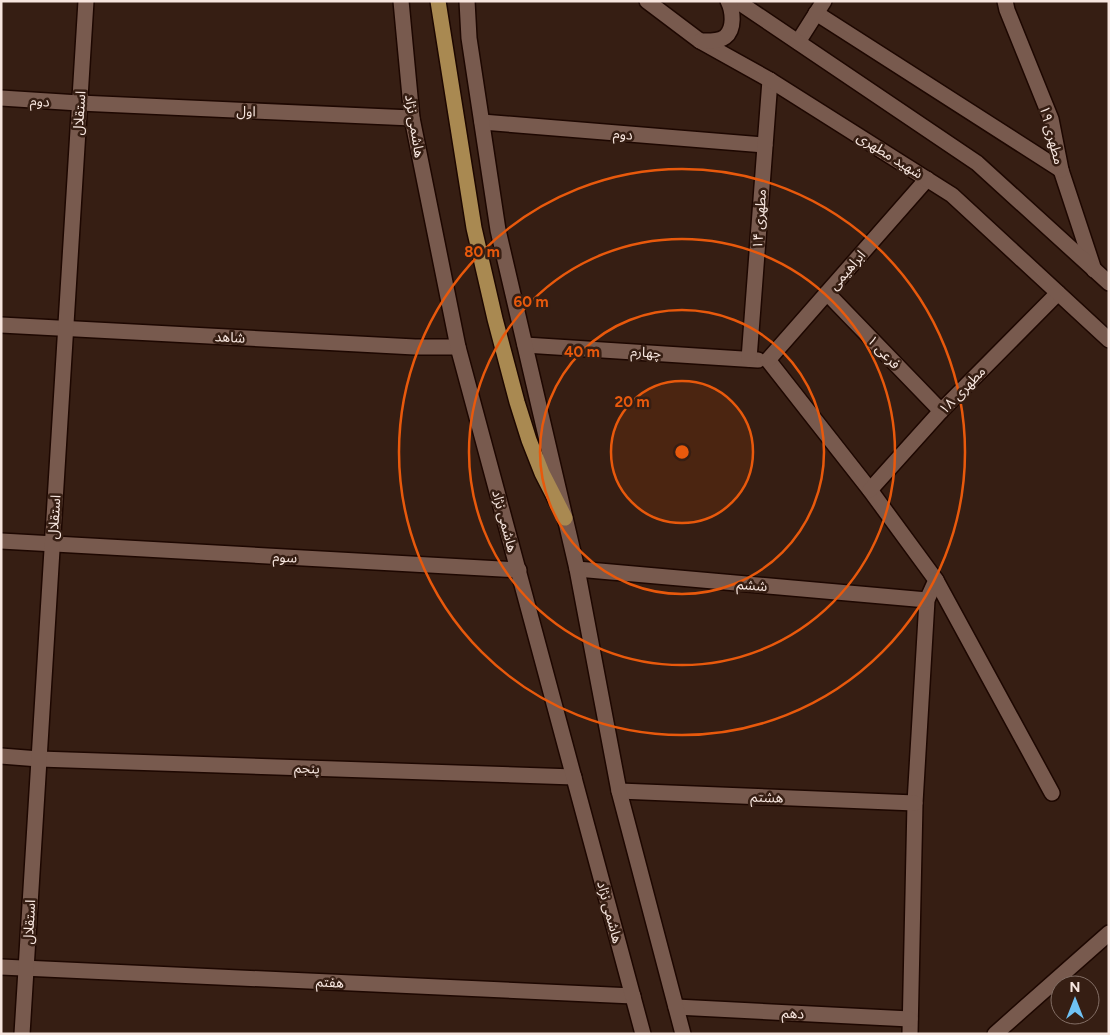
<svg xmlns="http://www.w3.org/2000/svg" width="1110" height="1035" viewBox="0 0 1110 1035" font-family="Figtree,'Noto Sans Arabic',sans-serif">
<rect width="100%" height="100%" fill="#361e13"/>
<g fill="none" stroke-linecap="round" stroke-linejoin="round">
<g stroke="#1d0701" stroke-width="18">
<g id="street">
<path d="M1005,1L1007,10L1051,119L1061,170L1094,270"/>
<path d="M816,13L1061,170"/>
<path d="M798,42L824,1"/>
<path d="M1,98L79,103L412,118"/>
<path d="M482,122L765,145"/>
<path d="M827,293L941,411"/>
<path d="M1,325L415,347H458"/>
<path d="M525,345L758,360"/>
<path d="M749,359L770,80"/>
<path d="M768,360L870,490L936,580L927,600L915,803L910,1034"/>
<path d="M768,360L927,179"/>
<path d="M870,490L941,411L1058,293"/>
<path d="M1,541L519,570"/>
<path d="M577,569L927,600"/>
<path d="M936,580L1052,793"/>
<path d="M1,756L39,759L574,777"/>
<path d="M619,791L915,803"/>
<path d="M1,967L633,996"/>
<path d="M676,1007L910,1019"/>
<path d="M22,1034L86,1"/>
<path d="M995,1034L1109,933"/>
</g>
</g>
<g stroke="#1d0701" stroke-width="18">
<g id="secondary">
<path d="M401,1L412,118L458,347L643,1034"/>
<path d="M467,1L469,38L498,230L577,569L619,791L683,1034"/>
<path d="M647,1L700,41L770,80L952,195L1109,340"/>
<path d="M737,1L977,163L1109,283"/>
<path d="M700,41C708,41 718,42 725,37C735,29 733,11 728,1"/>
</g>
</g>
<g stroke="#1d0701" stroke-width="18">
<path id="primary" d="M438,1L474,228L495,319L517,402L529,440L542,473L565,518"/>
</g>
<use href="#street" stroke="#785a4e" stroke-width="15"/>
<use href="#secondary" stroke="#785a4e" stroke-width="15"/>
<use href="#primary" stroke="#a98951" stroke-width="15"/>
</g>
<circle cx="682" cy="452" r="71" fill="#e8590c" fill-opacity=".12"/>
<g fill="none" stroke="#e8590c" stroke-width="2.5">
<circle cx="682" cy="452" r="71"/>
<circle cx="682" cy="452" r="142"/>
<circle cx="682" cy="452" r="213"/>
<circle cx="682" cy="452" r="283"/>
</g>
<g text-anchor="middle" stroke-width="5" stroke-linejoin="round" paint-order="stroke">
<g font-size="14" fill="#f7e6df" stroke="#361e13">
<text transform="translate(40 101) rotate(4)" y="5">دوم</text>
<text transform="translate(246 111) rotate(2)" y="5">اول</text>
<text transform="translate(79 113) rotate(-86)" y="5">استقلال</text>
<text transform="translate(415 126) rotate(81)" y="5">هاشمی نژاد</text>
<text transform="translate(623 134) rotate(5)" y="5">دوم</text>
<text transform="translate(1052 135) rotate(75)" y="5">مطهری ۱۹</text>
<text transform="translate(890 155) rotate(32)" y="5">شهید مطهری</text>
<text transform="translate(759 219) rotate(-86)" y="5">مطهری ۱۴</text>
<text transform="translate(847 270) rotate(-49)" y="5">ابراهیمی</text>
<text transform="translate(230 337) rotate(3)" y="5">شاهد</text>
<text transform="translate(646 352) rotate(4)" y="5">چهارم</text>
<text transform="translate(884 352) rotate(46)" y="5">فرعی ۱</text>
<text transform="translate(962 390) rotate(-46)" y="5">مطهری ۱۸</text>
<text transform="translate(54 517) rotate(-86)" y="5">استقلال</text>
<text transform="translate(505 521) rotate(75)" y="5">هاشمی نژاد</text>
<text transform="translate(285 557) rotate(3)" y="5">سوم</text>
<text transform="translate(752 585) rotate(5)" y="5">ششم</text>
<text transform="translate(307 768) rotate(2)" y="5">پنجم</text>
<text transform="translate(767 797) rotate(2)" y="5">هشتم</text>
<text transform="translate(610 912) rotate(75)" y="5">هاشمی نژاد</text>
<text transform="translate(29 922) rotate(-87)" y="5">استقلال</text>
<text transform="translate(330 982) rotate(3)" y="5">هفتم</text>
<text transform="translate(793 1013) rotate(3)" y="5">دهم</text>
</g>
</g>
<circle cx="682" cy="452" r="8" fill="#e8590c" stroke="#361e13" stroke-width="2.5"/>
<g font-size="15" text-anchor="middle" font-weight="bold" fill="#e8590c" stroke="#361e13" stroke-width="5" stroke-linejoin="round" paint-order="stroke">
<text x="482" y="257">80 m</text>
<text x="531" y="307">60 m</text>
<text x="582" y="357">40 m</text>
<text x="632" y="407">20 m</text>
</g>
<rect width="1110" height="1035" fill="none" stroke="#f7e6df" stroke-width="5"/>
<g transform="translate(1075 1000)"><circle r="24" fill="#361e13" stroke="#836e65"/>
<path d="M0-4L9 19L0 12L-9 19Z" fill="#6fc2f4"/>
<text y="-8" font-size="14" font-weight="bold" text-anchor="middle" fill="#f7e6df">N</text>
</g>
</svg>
